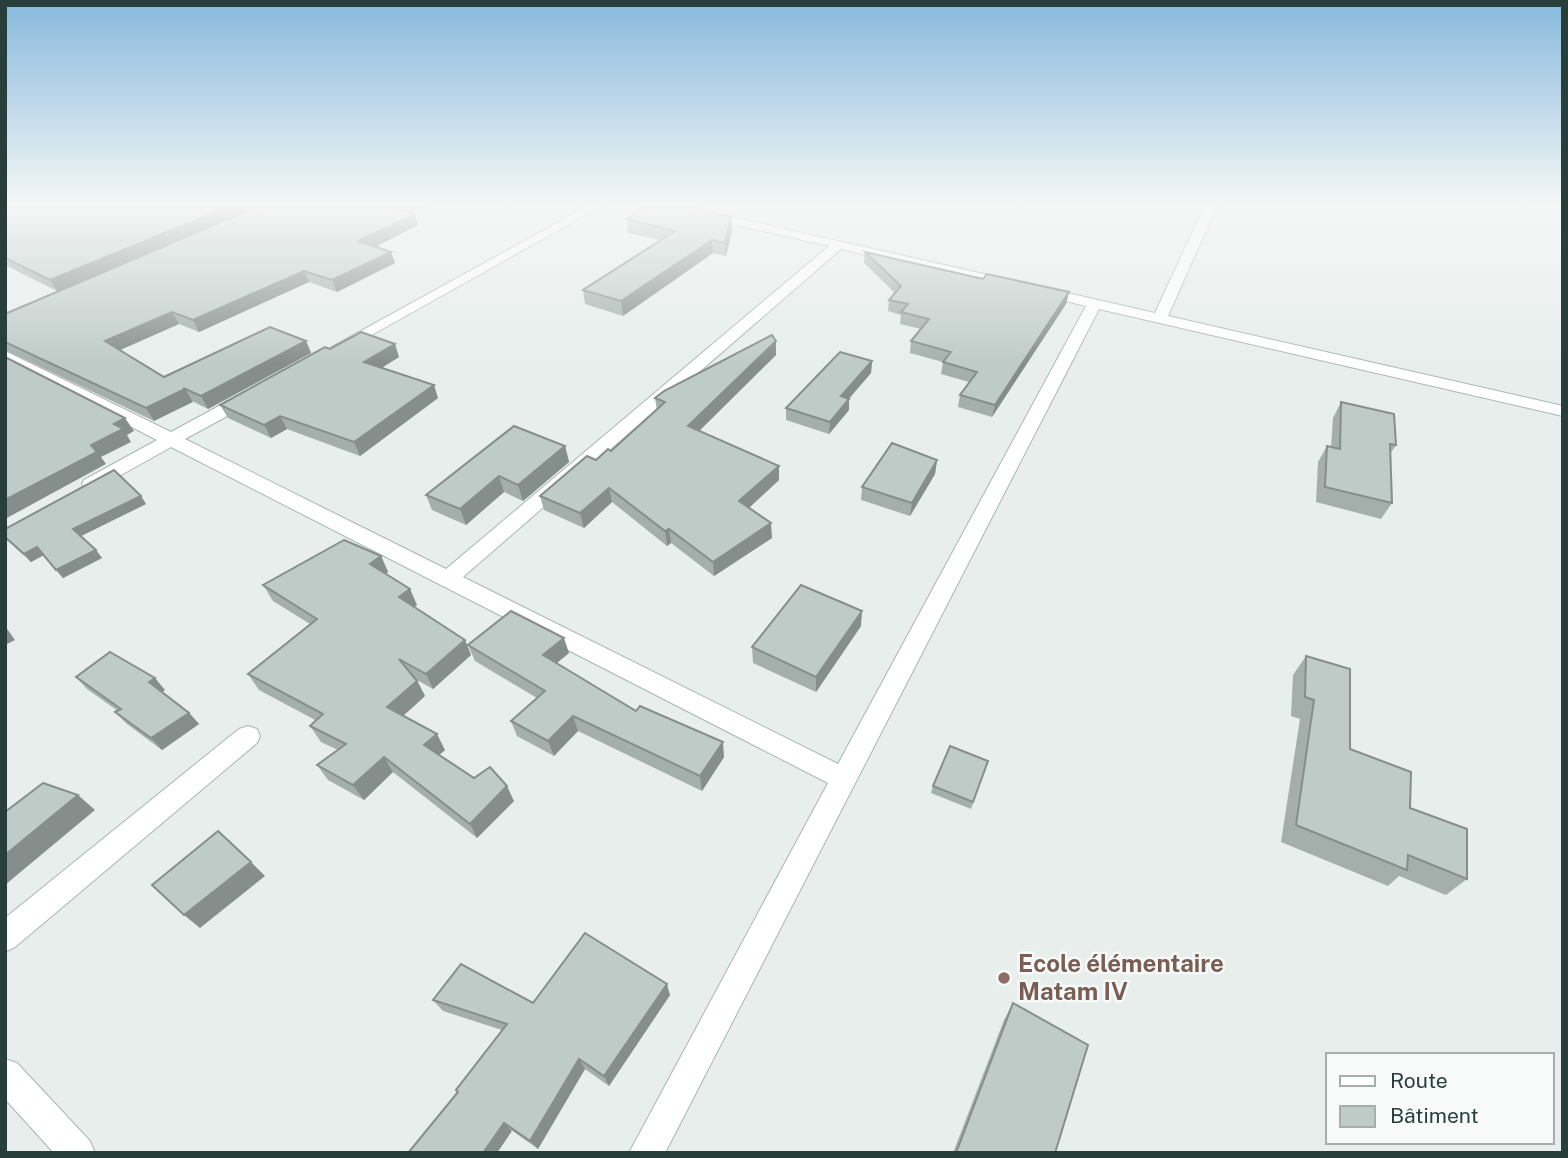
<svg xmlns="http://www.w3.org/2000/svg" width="1568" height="1158" viewBox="0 0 1568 1158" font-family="'Public Sans',sans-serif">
<rect width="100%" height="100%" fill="#e7eeeb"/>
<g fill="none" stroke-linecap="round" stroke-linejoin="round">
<g stroke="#aab6b2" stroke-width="2">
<g id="minor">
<path d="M593,203H607L345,350H335L332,347Z"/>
<path d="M651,203H671L1010,280L1017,284L1010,288L841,249L463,577L838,764L1086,306L1036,294L1034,291L1041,287L1155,313L1206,203H1218L1168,316L1563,406V416L1099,309L665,1153H629L828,783L171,447L98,488H84L82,484L84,480L157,440L5,362V351L171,432L241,394H253L255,398L253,402L185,439L446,569L829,246L657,207Z"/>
<path d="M248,726L257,729L260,736L257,743L15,947L5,952V918L239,729Z"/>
<path d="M5,1059L17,1063L90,1141L95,1153H54L5,1099Z"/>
</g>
</g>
<use href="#minor" fill="#fff" fill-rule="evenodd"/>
</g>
<g fill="#a4afab">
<path d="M19,203H434L412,213L418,225L375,247L391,252L395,263L337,292L309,282L199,332L179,324L120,350L164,377L306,341L311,353L208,409L192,401L154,421L5,350V313L57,291L5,265V208Z"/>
<path d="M731,217L732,230L726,256L713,253L623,316L585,304L583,290L660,240L628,233L627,219Z"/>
<path d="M865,252L983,279L1069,292L1066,304L992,417L958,407L960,395L969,382L941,374L943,362L910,353L911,341L921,329L900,324L901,315L888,311L889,300L895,293L864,263Z"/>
<path d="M330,349L399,357L382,368L438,398L360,456L287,429L271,438L228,418L220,405Z"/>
<path d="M776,355L699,431L779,466V480L749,508L772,538L714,576L671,543L667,546L612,502L584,528L544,510L540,496L611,451L657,410L655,398Z"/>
<path d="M872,361L871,373L849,398V410L829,434L786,420V408Z"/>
<path d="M1341,402L1396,445L1390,454L1392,503L1381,519L1316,502L1318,462L1327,446L1331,447L1333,418Z"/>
<path d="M565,446L569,462L523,501L504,492L466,525L432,510L426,495Z"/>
<path d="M937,460L935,474L910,516L861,500L862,487Z"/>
<path d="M146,504L81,536L102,558L63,578L44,555L31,562L5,538V529Z"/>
<path d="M381,556L388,572L386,574L417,605L414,607L465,640L471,655L433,689L417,680L425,696L403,716L445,750L439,755L474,778L514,801L477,838L393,772L364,800L328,780L317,765L338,750L321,742L310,726L317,721L259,690L248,674L310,624L273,601L263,585Z"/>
<path d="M861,626L816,692L753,663L752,647Z"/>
<path d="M468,645L569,653L557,663L636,711L724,757L702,791L578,731L554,756L517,736L511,721L537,698L475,661Z"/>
<path d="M1306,656L1350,749L1410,808L1467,879L1446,895L1399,876L1388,886L1281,842L1300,719L1291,716L1293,675Z"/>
<path d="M76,677L165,690L162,692L189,713L199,724L162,750L127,724L115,712L118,711L87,689Z"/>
<path d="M988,761L971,809L931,793L933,786Z"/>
<path d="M670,995L609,1086L585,1069L538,1149L458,1092L502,1030L443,1011L433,1000L533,1003Z"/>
<path d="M1013,1003L1055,1153H953L1004,1020Z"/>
</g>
<g fill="#868e8b">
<path d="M238,203H269L57,291L50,280Z"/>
<path d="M407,203H434L398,219L395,208Z"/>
<path d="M415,214L418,225L363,253L358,241Z"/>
<path d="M731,217L732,230L726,256L725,243Z"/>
<path d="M712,240L713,253L623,316L621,301Z"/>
<path d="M391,252L395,263L337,292L332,280Z"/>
<path d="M304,271L309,282L199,332L193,320Z"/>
<path d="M1069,292L1066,304L992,417L995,405Z"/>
<path d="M172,312L179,324L113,353L105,341Z"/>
<path d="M306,341L311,353L208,409L201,396Z"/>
<path d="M776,341V355L690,440L688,426Z"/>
<path d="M395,344L399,357L369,375L364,362Z"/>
<path d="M872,361L871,373L841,408V396Z"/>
<path d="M434,385L438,398L360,456L354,442Z"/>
<path d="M185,389L193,402L154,421L146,408Z"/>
<path d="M849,399V410L829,434L830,422Z"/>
<path d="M280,416L287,429L271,438L264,425Z"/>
<path d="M125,418L134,431L127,435L131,442L101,457L106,464L5,519V500L91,445L114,424Z"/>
<path d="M565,446L569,462L523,501L518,485Z"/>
<path d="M937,460L935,474L910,516L912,503Z"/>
<path d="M779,466V480L740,516L739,501Z"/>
<path d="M499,476L504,492L466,525L460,509Z"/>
<path d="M609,488L612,502L584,528L580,513Z"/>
<path d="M141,496L146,504L79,537L73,529Z"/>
<path d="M771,523L772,538L714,576L713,562Z"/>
<path d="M669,529L671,543L667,546L665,531Z"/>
<path d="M37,547L44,555L31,562L24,554Z"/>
<path d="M96,550L102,558L63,578L56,570Z"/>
<path d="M381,556L388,572L378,580L370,564Z"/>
<path d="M410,589L417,605L406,613L399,597Z"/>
<path d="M862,611L861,626L816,692V677Z"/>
<path d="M5,626L15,640L5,645Z"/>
<path d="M564,638L569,653L548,670L543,655Z"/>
<path d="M465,640L471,655L433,689L426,674Z"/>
<path d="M155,678L165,690L159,694L149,682Z"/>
<path d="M417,681L425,696L395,723L387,707Z"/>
<path d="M189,713L199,724L162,750L151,738Z"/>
<path d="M573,716L578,731L554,756L548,741Z"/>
<path d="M437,734L445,750L433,760L424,745Z"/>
<path d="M723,742L724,757L702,791L700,776Z"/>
<path d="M384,757L393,772L364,800L353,785Z"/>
<path d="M507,786L514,801L477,838L470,824Z"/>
<path d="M78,795L95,810L5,885V855Z"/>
<path d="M251,862L265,876L200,928L184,915Z"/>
<path d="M667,984L670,995L609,1086L604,1076Z"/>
<path d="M579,1059L585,1069L538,1149L530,1141Z"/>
<path d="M504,1123L512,1131L497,1153H483Z"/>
</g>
<g fill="#bfcbc7" stroke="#868e8b" stroke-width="2">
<path d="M19,203H238L50,280L5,258V208Z"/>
<path d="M266,203H407L395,208L415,214L358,241L391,252L332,280L304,271L193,320L172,312L105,341L164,377L270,327L306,341L201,396L183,388L185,389L146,408L5,342V314Z"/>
<path d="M652,203H673L731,217L725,243L712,240L621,301L583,290L675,231L627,219Z"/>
<path d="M865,252L983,279L987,274L1069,292L995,405L960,395L977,372L943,362L951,352L911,341L929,319L901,312L908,304L889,300L901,286Z"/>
<path d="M361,332L395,344L364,362L434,385L354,442L280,416L264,425L220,405L325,347L330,349Z"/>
<path d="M772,335L776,341L688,426L779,466L739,501L771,523L713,562L669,529L665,531L609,488L580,513L540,496L587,456L596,460L608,449L611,451L665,402L655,398L664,391Z"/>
<path d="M840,352L872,361L841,396L849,399L830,422L786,408Z"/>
<path d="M5,357L125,418L114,424L123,429L91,445L97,452L5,500Z"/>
<path d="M1341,402L1394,414L1396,445L1390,444L1392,503L1325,487L1327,446L1340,449Z"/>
<path d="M514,426L565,446L518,485L499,476L460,509L426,495Z"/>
<path d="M892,443L937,460L912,503L862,487Z"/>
<path d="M114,470L141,496L73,529L96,550L56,570L37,547L24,554L5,537V529Z"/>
<path d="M344,540L381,556L370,564L410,589L399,597L465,640L426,674L399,659L417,681L387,707L437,734L424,745L474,778L490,767L507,786L470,824L384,757L353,785L317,765L346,744L310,726L323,714L248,674L317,619L263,585Z"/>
<path d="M801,585L862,611L816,677L752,647Z"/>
<path d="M511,611L564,638L543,655L636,711L640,706L723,742L700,776L573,716L548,741L511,721L545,691L468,645Z"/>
<path d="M110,652L155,678L149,682L189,713L151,738L115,712L121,709L76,677Z"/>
<path d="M1306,656L1350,669V749L1411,772L1410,808L1467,829V879L1408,855L1407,870L1296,825L1314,700L1305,697Z"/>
<path d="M950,746L988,761L973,802L933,786Z"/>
<path d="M43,783L78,795L5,855V812Z"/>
<path d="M218,831L251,862L184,915L152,885Z"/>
<path d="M585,933L667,984L604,1076L579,1059L530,1141L504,1123L483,1153H408L458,1092L456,1090L507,1024L433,1000L461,964L533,1003Z"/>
<path d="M1013,1003L1088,1045L1055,1153H956Z"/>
</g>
<linearGradient id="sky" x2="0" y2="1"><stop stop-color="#87b9dd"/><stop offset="0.56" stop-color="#f4f7f6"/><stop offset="1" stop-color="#f4f7f6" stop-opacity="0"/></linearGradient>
<rect width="1568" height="365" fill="url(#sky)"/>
<circle fill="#8d6e63" stroke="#f7faf9" stroke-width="2.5" cx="1004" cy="978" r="7"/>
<g text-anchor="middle" stroke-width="5" stroke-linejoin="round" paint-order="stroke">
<g font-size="24" font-weight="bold" fill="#785e54" stroke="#f7faf9" text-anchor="start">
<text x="1018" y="972">Ecole élémentaire<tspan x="1018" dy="28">Matam IV</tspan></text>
</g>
</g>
<rect width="1568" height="1158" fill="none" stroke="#273e3a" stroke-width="14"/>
<rect x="1326" y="1053" width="228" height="91" fill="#f7faf9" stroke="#a4afad" stroke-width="2"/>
<rect x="1340" y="1076" width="35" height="10" fill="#ffffff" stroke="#a4afad" stroke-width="2"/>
<text x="1390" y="1088" font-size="21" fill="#273e3a">Route</text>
<rect x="1340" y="1106" width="35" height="21" fill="#bfcbc7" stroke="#a4afad" stroke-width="2"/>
<text x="1390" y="1123" font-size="21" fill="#273e3a">Bâtiment</text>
</svg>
